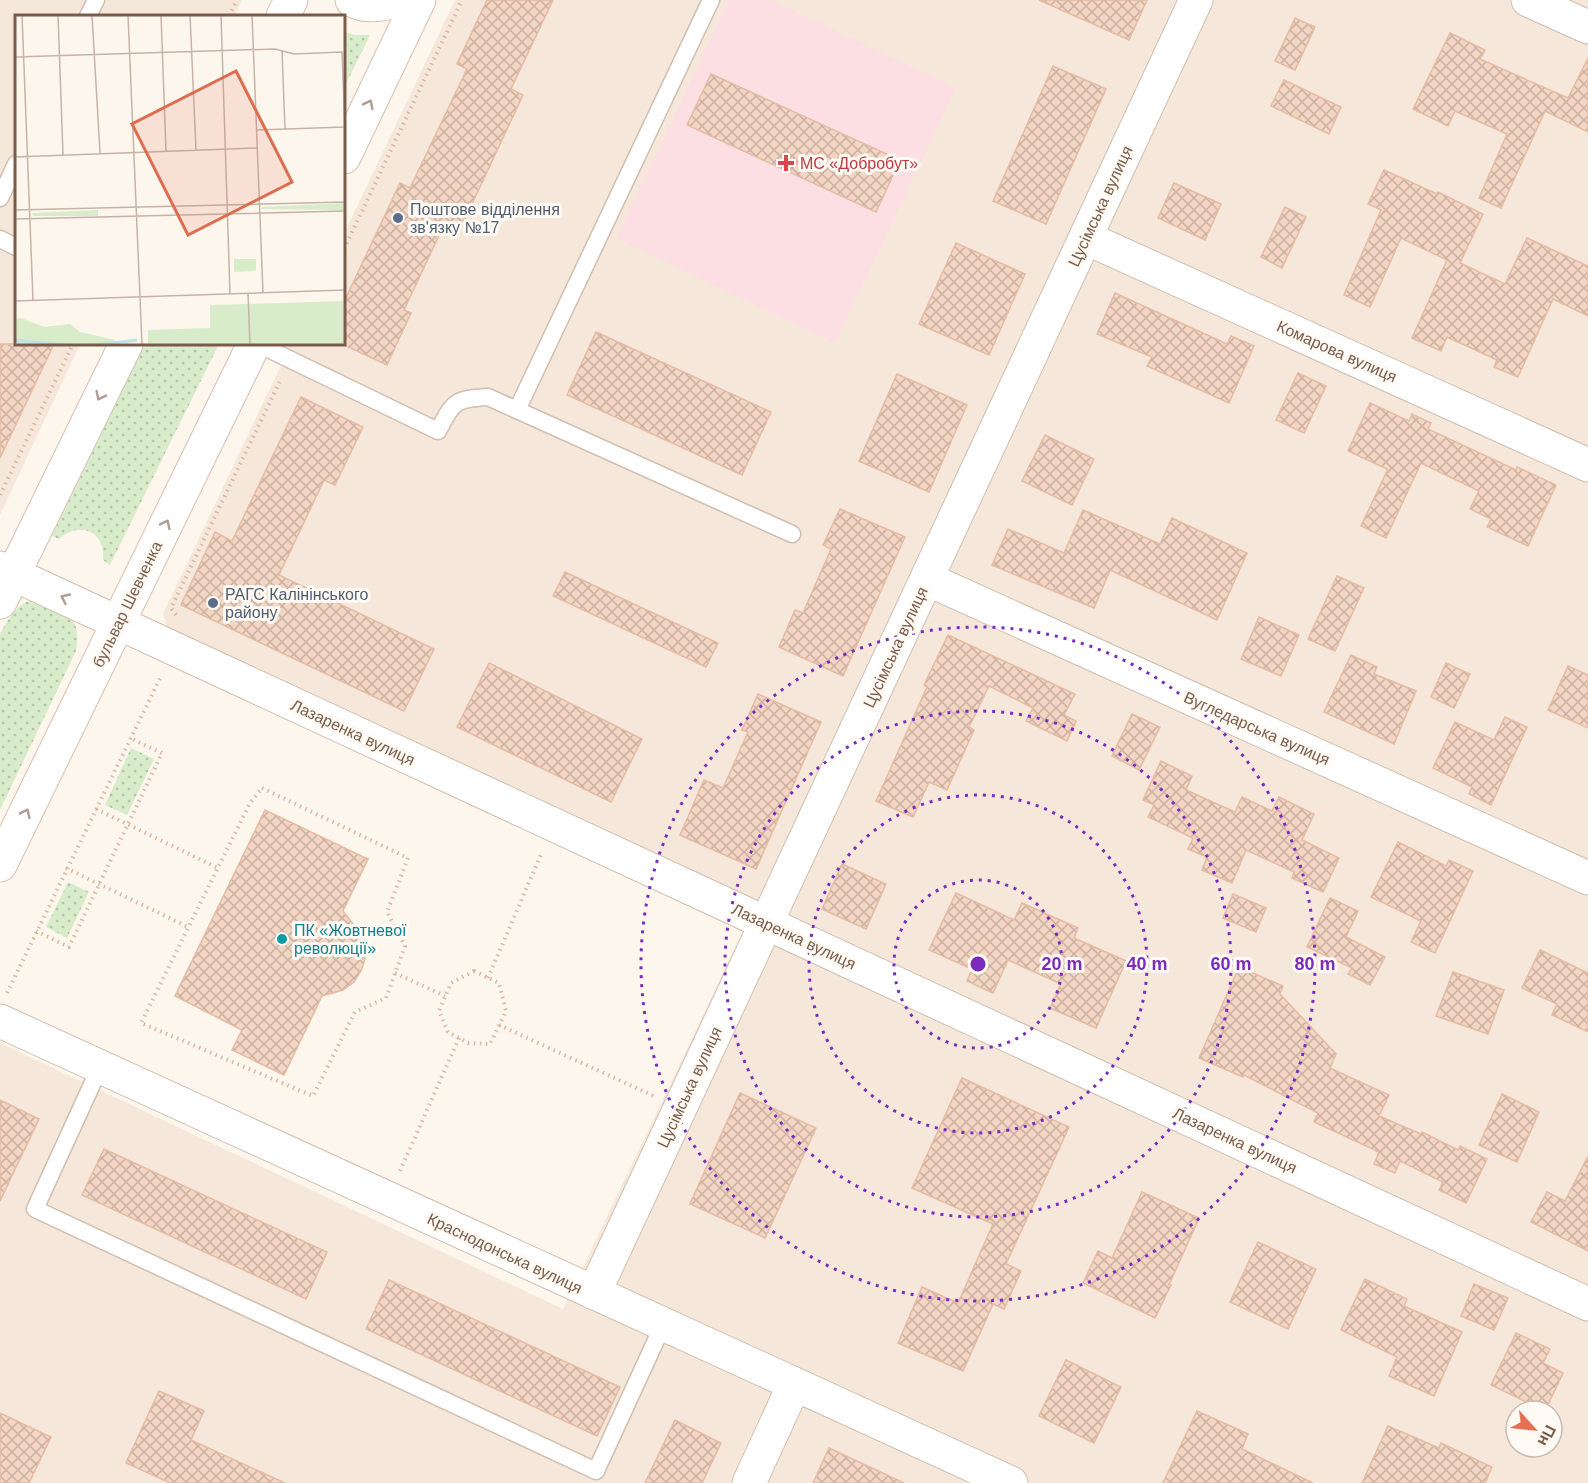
<svg xmlns="http://www.w3.org/2000/svg" width="1588" height="1483" viewBox="0 0 1588 1483" font-family="Arial,sans-serif">
<defs>
<pattern id="grass-dots" width="8" height="8" patternUnits="userSpaceOnUse" patternTransform="scale(1.5)"><rect width="8" height="8" fill="#d8ecc9"/><path d="M2 2h.1M6 6h.1" fill="none" stroke="#b4c2a5" stroke-width="1.8" stroke-linecap="round"/></pattern>
<pattern id="building-cross-hatch" width="8" height="8" patternUnits="userSpaceOnUse" patternTransform="scale(1.5)"><rect width="8" height="8" fill="#f3d5c3"/><path d="M0 0l8 8M0 8l8-8" fill="none" stroke="#cab0a1"/></pattern>
</defs>
<rect width="100%" height="100%" fill="#fdf6ec"/>
<g fill="#f5e8da" fill-rule="evenodd">
<path d="M0,0H242L234,16H16V344H80L0,515Z"/>
<path d="M455,0H1588V1483H0V1043L563,1309L754,908L179,642L167,627L163,614L291,344H344V234ZM1516,1411H1552V1447H1516Z"/>
</g>
<path fill="#fbdfe3" d="M729,0H771L956,88L835,343L616,238Z"/>
<g fill="url(#grass-dots)">
<path d="M344,32L355,35H370L344,88Z"/>
<path d="M145,344H219L110,565L103,560C106,532 80,520 59,539L52,536Z"/>
<path d="M41,600C67,616 82,615 76,651L0,810V634C6,622 14,609 26,602C30,600 36,601 41,600Z"/>
<path d="M131,748L154,759L127,815L105,805Z"/>
<path d="M68,882L89,892L67,938L46,927Z"/>
</g>
<g fill="url(#building-cross-hatch)" stroke="#e6bba3" stroke-width="1.5">
<path d="M487,0H553L511,89L523,95L458,234L443,227L404,310L411,313L387,365L344,345V302L400,183L410,188L467,69L457,64Z"/>
<path d="M1039,0H1147L1129,40Z"/>
<path d="M1295,18L1315,27L1295,70L1275,61Z"/>
<path d="M1450,33L1485,50L1480,59L1568,98L1588,58V132L1545,111L1501,208L1479,198L1507,134L1455,111L1448,126L1413,109Z"/>
<path d="M1053,66L1106,89L1046,224L993,201Z"/>
<path d="M711,74L900,160L876,212L687,125Z"/>
<path d="M1284,80L1341,107L1329,134L1271,106Z"/>
<path d="M1384,170L1437,194L1438,192L1483,214L1460,263L1505,284L1527,238L1588,266V316L1553,299L1518,377L1494,367L1497,360L1447,337L1441,351L1412,338L1447,260L1401,238L1370,307L1344,295L1381,210L1368,204Z"/>
<path d="M1174,183L1221,204L1205,240L1158,218Z"/>
<path d="M1285,207L1306,217L1282,268L1261,257Z"/>
<path d="M956,243L1025,274L989,355L919,324Z"/>
<path d="M1115,293L1227,344L1231,336L1254,346L1229,403L1147,366L1152,357L1097,334Z"/>
<path d="M596,332L771,412L742,475L567,395Z"/>
<path d="M0,344H54L0,458Z"/>
<path d="M1298,373L1326,386L1304,433L1276,420Z"/>
<path d="M897,374L967,405L929,492L859,461Z"/>
<path d="M301,397L363,427L335,485L324,480L279,575L434,649L404,711L181,605L215,532L232,541Z"/>
<path d="M1370,403L1409,421L1412,414L1431,423L1428,429L1516,470L1517,467L1556,485L1528,546L1487,527L1491,519L1470,509L1479,491L1421,463L1386,538L1361,526L1387,471V469L1348,451Z"/>
<path d="M1045,435L1094,459L1072,505L1022,481Z"/>
<path d="M840,509L905,537L843,676L779,647L795,610L803,613L831,549L823,545Z"/>
<path d="M1083,510L1160,544L1172,518L1247,553L1217,620L1110,570L1094,608L992,565L1008,529L1064,553Z"/>
<path d="M565,572L718,643L706,667L553,596Z"/>
<path d="M1337,576L1364,588L1335,651L1308,639Z"/>
<path d="M1259,617L1299,635L1281,676L1241,659Z"/>
<path d="M948,635L1075,694L1064,715L1076,721L1067,741L1026,721L1033,708L989,686L969,727L974,730L947,790L929,782L913,817L876,801L927,687L924,685Z"/>
<path d="M1351,655L1377,667L1374,674L1416,691L1394,744L1324,712Z"/>
<path d="M489,663L642,739L611,802L457,727Z"/>
<path d="M1446,663L1470,674L1454,708L1431,697Z"/>
<path d="M1568,666L1588,675V728L1548,710Z"/>
<path d="M758,694L821,722L756,869L680,835L704,780L723,788L748,732L742,730Z"/>
<path d="M1132,714L1160,727L1139,770L1112,756Z"/>
<path d="M1505,717L1527,727L1491,805L1469,794L1472,787L1433,768L1455,722L1494,740Z"/>
<path d="M1161,761L1192,776L1186,790L1235,812L1242,797L1272,811L1279,797L1314,814L1302,840L1339,858L1323,892L1292,878L1294,872L1246,850L1232,883L1202,870L1207,857L1188,849L1193,838L1148,817L1154,805L1143,800Z"/>
<path d="M265,810L368,859L343,911L360,933L364,945L365,959L361,971L354,982L343,990L322,996L284,1075L232,1050L242,1030L175,996Z"/>
<path d="M1398,842L1446,866L1449,860L1473,871L1435,953L1411,942L1421,921L1371,897Z"/>
<path d="M842,864L886,884L866,929L822,909Z"/>
<path d="M956,893L1014,920L1022,903L1078,928L1074,938L1126,961L1096,1028L1050,1008L1061,984L1008,960L993,993L967,981L972,969L929,950Z"/>
<path d="M1233,894L1266,908L1256,932L1223,918Z"/>
<path d="M1330,898L1358,911L1346,937L1385,957L1370,985L1348,974L1352,968L1307,947Z"/>
<path d="M1540,950L1588,973V1032L1552,1015L1557,1004L1522,988Z"/>
<path d="M1239,967L1283,986L1280,994L1336,1054L1330,1068L1389,1095L1379,1116L1421,1134L1422,1132L1458,1150L1460,1146L1487,1159L1466,1203L1439,1190L1443,1182L1400,1161L1395,1173L1374,1164L1379,1152L1314,1122L1318,1113L1244,1075L1243,1077L1199,1058Z"/>
<path d="M1453,972L1504,990L1488,1034L1436,1016Z"/>
<path d="M962,1078L1069,1127L1006,1264L1021,1271L1004,1309L993,1304L963,1371L898,1343L922,1287L958,1303L993,1224L912,1188Z"/>
<path d="M740,1093L816,1128L765,1238L690,1204Z"/>
<path d="M1502,1094L1539,1112L1517,1162L1479,1145Z"/>
<path d="M0,1100L39,1119L0,1201Z"/>
<path d="M104,1149L327,1252L306,1299L82,1195Z"/>
<path d="M1588,1156V1251L1531,1222L1547,1192L1565,1201Z"/>
<path d="M1142,1192L1199,1218L1169,1285H1171L1155,1318L1083,1283L1098,1251L1112,1258Z"/>
<path d="M1258,1242L1316,1269L1288,1329L1230,1302Z"/>
<path d="M1365,1279L1407,1299L1404,1306L1462,1332L1434,1396L1389,1376L1397,1357L1341,1330Z"/>
<path d="M389,1280L620,1387L597,1436L366,1329Z"/>
<path d="M1474,1284L1508,1298L1494,1330L1461,1316Z"/>
<path d="M1516,1333L1550,1349L1543,1363L1563,1373L1545,1411L1491,1385Z"/>
<path d="M1066,1360L1121,1387L1094,1443L1039,1416Z"/>
<path d="M159,1391L204,1411L191,1440L285,1483H170L126,1463Z"/>
<path d="M1197,1411L1248,1434L1242,1449L1313,1483H1163Z"/>
<path d="M0,1413L51,1437L29,1483H0Z"/>
<path d="M675,1420L721,1443L702,1483H645Z"/>
<path d="M1388,1426L1439,1448L1441,1443L1492,1467L1485,1483H1362Z"/>
<path d="M829,1448L904,1483H813Z"/>
</g>
<g fill="none" stroke-linecap="round" stroke-linejoin="round">
<g stroke="#d1beb0" stroke-width="19">
<g id="service">
<path d="M88,16L96,0"/>
<path d="M0,198L16,164"/>
<path d="M0,239L16,247"/>
<path d="M258,344L438,431C454,401 454,399 488,397L792,534"/>
<path d="M517,410L711,0"/>
<path d="M100,1067L35,1209L596,1471L663,1325"/>
</g>
</g>
<g stroke="#d1beb0" stroke-width="35">
<g id="minor">
<path d="M1086,238L1588,465"/>
<path d="M0,568L1588,1304"/>
<path d="M927,579L1588,878"/>
<path d="M0,1021L1011,1483"/>
<path d="M594,1293L1196,0"/>
<path d="M749,1483L794,1385"/>
</g>
</g>
<g stroke="#d1beb0" stroke-width="35">
<path id="tertiary" d="M1528,0L1588,27"/>
</g>
<g stroke="#d6c0b0" stroke-width="35">
<g id="secondary">
<path d="M352,0C366,8 383,5 398,0"/>
<path d="M283,16L291,0"/>
<path d="M344,157L419,0"/>
<path d="M0,602L126,344"/>
<path d="M0,865L254,344"/>
</g>
</g>
<g stroke="#d9b8a5" stroke-width="4" stroke-dasharray="1.5 4.5" stroke-linecap="butt">
<path d="M229,16L237,0"/>
<path d="M344,249L462,0"/>
<path d="M0,495L73,344"/>
<path d="M176,615L171,608L281,379"/>
<path d="M262,788L408,858L387,912L405,946L386,998L355,1012L313,1096L141,1023L250,803Z"/>
<path d="M96,809L218,868"/>
<path d="M66,868L188,927"/>
<path d="M36,931L69,947L162,753L130,738"/>
<path d="M474,971L499,983L506,1011L490,1044L468,1043L448,1032L439,1011L451,983Z"/>
<path d="M395,973L445,996"/>
<path d="M488,978L542,852"/>
<path d="M7,993L161,676"/>
<path d="M499,1025L654,1096"/>
<path d="M400,1171L459,1038"/>
</g>
<use href="#service" stroke="#fff" stroke-width="16"/>
<use href="#minor" stroke="#fff" stroke-width="33"/>
<use href="#tertiary" stroke="#fff" stroke-width="33"/>
<use href="#secondary" stroke="#fff" stroke-width="33"/>
</g>
<defs><path id="oneway-chevron" d="M-2-3.5L2.5 0L-2 3.5" fill="none" stroke-width="1.6" stroke-linecap="round" stroke-linejoin="round" transform="scale(1.5)"/></defs>
<g stroke="#af9d94">
<use href="#oneway-chevron" transform="translate(369 104) rotate(-64)"/>
<use href="#oneway-chevron" transform="translate(100 396) rotate(116)"/>
<use href="#oneway-chevron" transform="translate(166 524) rotate(-64)"/>
<use href="#oneway-chevron" transform="translate(65 598) rotate(-155)"/>
<use href="#oneway-chevron" transform="translate(26 813) rotate(-64)"/>
</g>
<g fill="none" stroke="#7b2cbf" stroke-width="3" stroke-dasharray="3 6">
<circle cx="978" cy="964" r="84"/>
<circle cx="978" cy="964" r="169"/>
<circle cx="978" cy="964" r="253"/>
<circle cx="978" cy="964" r="337"/>
</g>
<path fill="#e0444e" stroke="#fffaf3" stroke-width="2" d="M783 154h6v6h6v6h-6v6h-6v-6h-6v-6h6z"/>
<g fill="#5c6f8a" stroke="#fffaf3" stroke-width="2">
<circle cx="398" cy="218" r="6"/>
<circle cx="213" cy="603" r="6"/>
</g>
<circle fill="#0f9aa8" stroke="#fffaf3" stroke-width="2" cx="282" cy="939" r="6"/>
<g text-anchor="middle" stroke-width="6" stroke-linejoin="round" paint-order="stroke">
<g font-size="16" fill="#be3a42" stroke="#fffaf3" text-anchor="start">
<text x="800" y="169">МС «Добробут»</text>
</g>
<g font-size="16" fill="#7a5c4d" stroke="#fffaf3">
<text transform="translate(1100 206) rotate(-65)" y="6">Цусімська вулиця</text>
<text transform="translate(1337 351) rotate(24)" y="6">Комарова вулиця</text>
<text transform="translate(127 604) rotate(-64)" y="6">бульвар Шевченка</text>
<text transform="translate(895 647) rotate(-65)" y="6">Цусімська вулиця</text>
<text transform="translate(1257 728) rotate(24)" y="6">Вугледарська вулиця</text>
<text transform="translate(353 732) rotate(25)" y="6">Лазаренка вулиця</text>
<text transform="translate(794 936) rotate(25)" y="6">Лазаренка вулиця</text>
<text transform="translate(689 1087) rotate(-65)" y="6">Цусімська вулиця</text>
<text transform="translate(1235 1140) rotate(25)" y="6">Лазаренка вулиця</text>
<text transform="translate(505 1253) rotate(25)" y="6">Краснодонська вулиця</text>
</g>
<g font-size="16" fill="#4e5e75" stroke="#fffaf3" text-anchor="start">
<text x="410" y="215">Поштове відділення<tspan x="410" dy="18">зв'язку №17</tspan></text>
<text x="225" y="600">РАГС Калінінського<tspan x="225" dy="18">району</tspan></text>
</g>
<g font-size="16" fill="#0d838f" stroke="#fffaf3" text-anchor="start">
<text x="294" y="936">ПК «Жовтневої<tspan x="294" dy="18">революції»</tspan></text>
</g>
</g>
<g transform="translate(15 15)">
<rect width="330" height="330" fill="#fdf6ec"/>
<path d="M83,195V201H18L17,198ZM219,244H241V256L219,257ZM330,286V330H133V315L195,313V290Z" fill="#d8ecc9"/>
<path d="M330,188V195L246,194L247,192Z" fill="#d8ecc9"/>
<path d="M6,303L29,312L55,309L65,317L100,325L98,330H0V304Z" fill="#d8ecc9"/>
<path fill="none" stroke="#bfe3e8" stroke-width="3" d="M0,325L50,330M80,330L122,325"/>
<path fill="none" stroke="#c5b3a7" stroke-width="1.5" d="M7,0L18,285M43,0L48,140M77,0L85,138M113,0L127,330M146,0L151,136M175,0L181,135M206,0L215,279M237,0L248,278M267,35L270,114M0,42L260,34L279,39L327,37L330,112M242,115L330,112M0,142L243,133M0,195L330,187M0,204L330,196M233,278L235,330M0,286L330,275"/>
<path fill="#dc6d51" fill-opacity="0.15" stroke="#dc6d51" stroke-width="3" d="M221,56L277,167L173,220L117,109Z"/>
<rect width="330" height="330" fill="none" stroke="#7a5c4d" stroke-width="3"/>
</g>
<circle cx="978" cy="964" r="9" fill="#7b2cbf" stroke="#fffaf3" stroke-width="3"/>
<g font-size="18" text-anchor="middle" font-weight="bold" fill="#7b2cbf" stroke="#fffaf3" stroke-width="6" stroke-linejoin="round" paint-order="stroke">
<text x="1062" y="970">20 m</text>
<text x="1147" y="970">40 m</text>
<text x="1231" y="970">60 m</text>
<text x="1315" y="970">80 m</text>
</g>
<g transform="translate(1534 1429) rotate(117)"><circle r="28" fill="#fffaf3" stroke="#cabbb1" stroke-width="1.5"/>
<path d="M0-4.5L10 22L0 15L-10 22Z" fill="#e76f51"/>
<text y="-9" font-size="16" font-weight="bold" text-anchor="middle" fill="#7a5c4d">Пн</text>
</g>
</svg>
